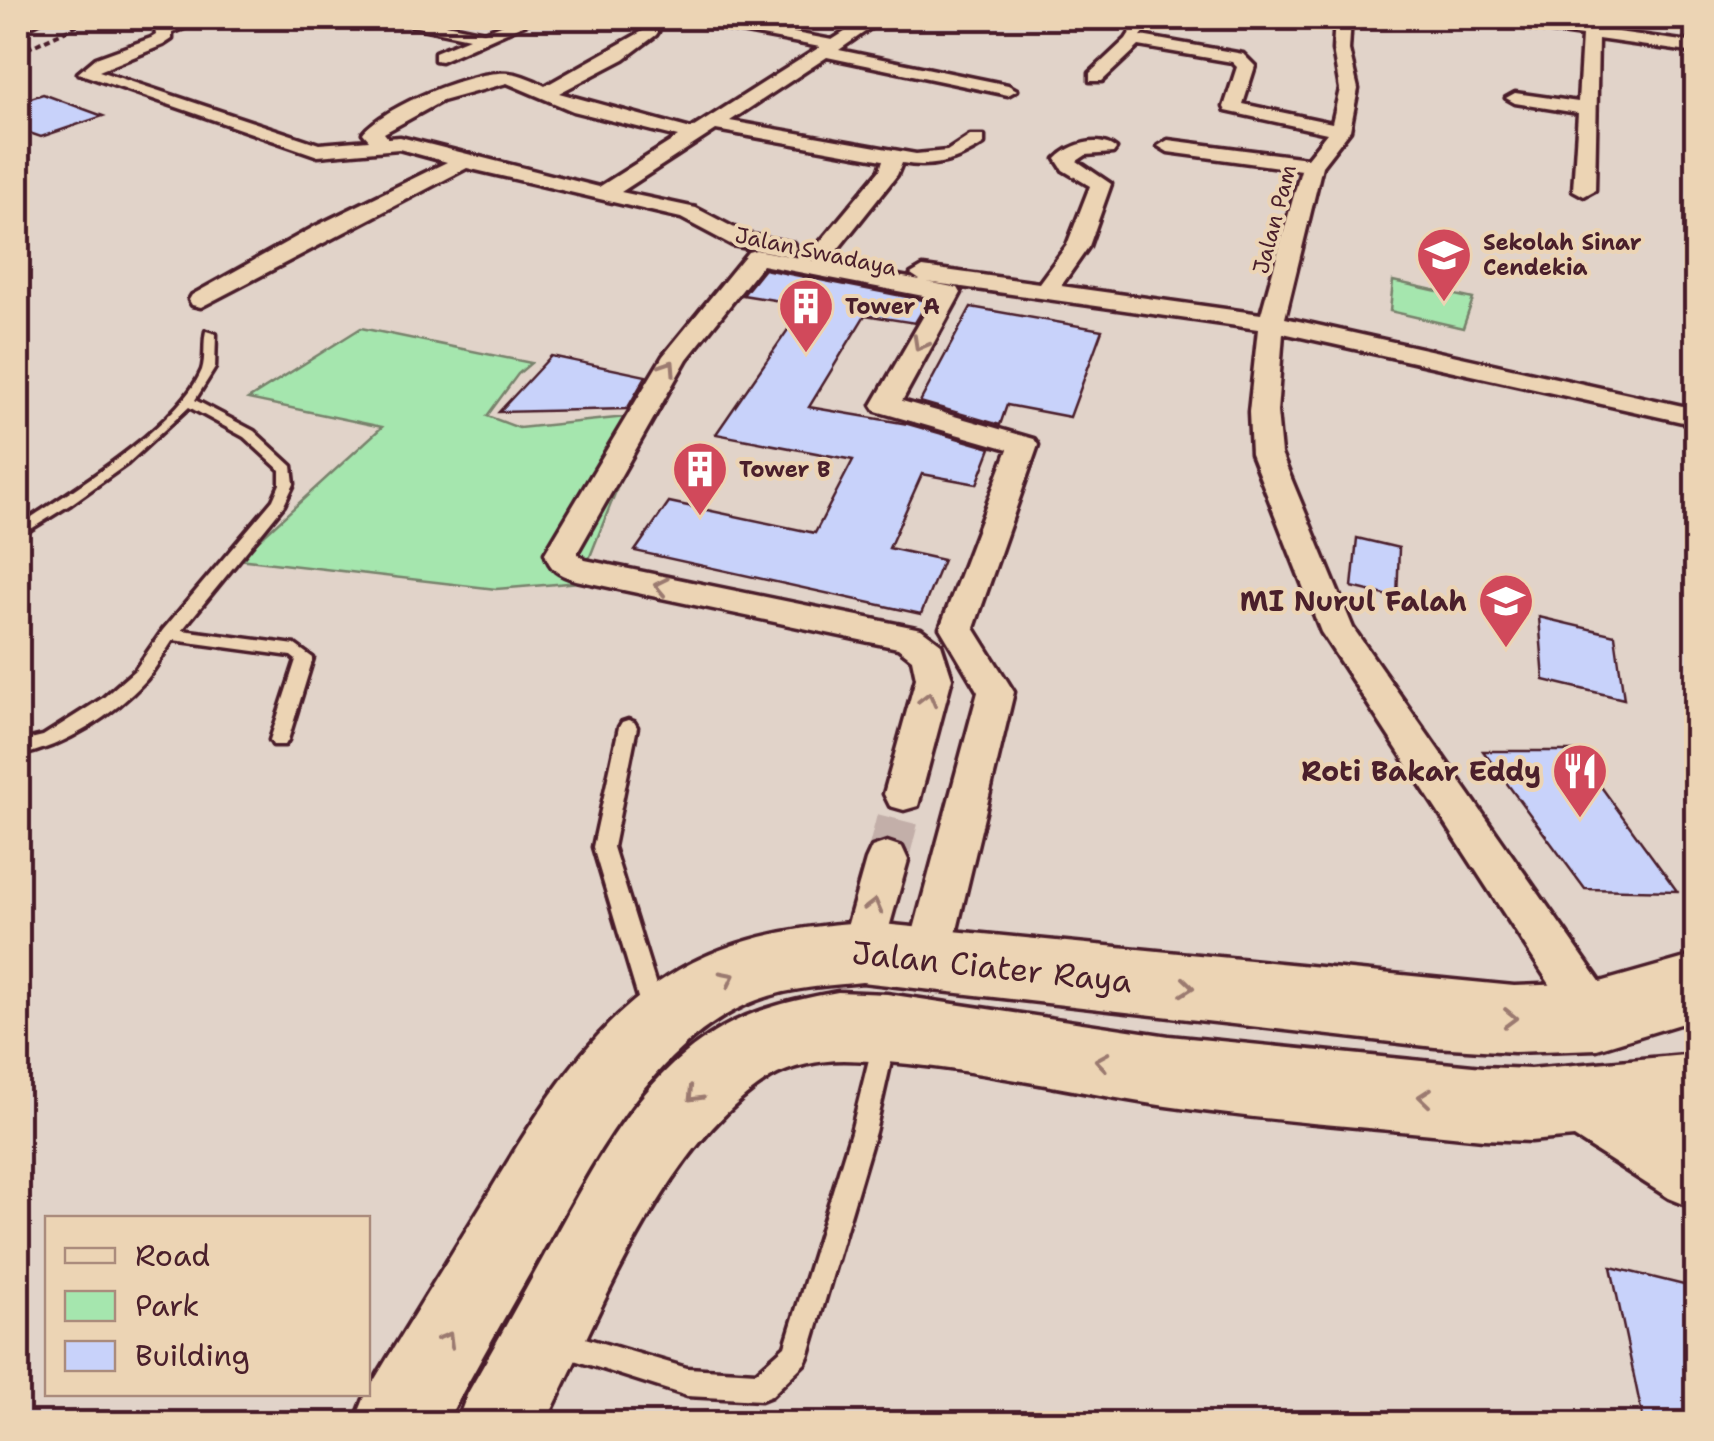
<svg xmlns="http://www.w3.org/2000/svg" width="1714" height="1441" viewBox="0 0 1714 1441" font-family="'Shantell Sans',sans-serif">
<rect width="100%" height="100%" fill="#e1d3c9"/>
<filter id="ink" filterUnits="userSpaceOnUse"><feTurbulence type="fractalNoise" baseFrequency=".01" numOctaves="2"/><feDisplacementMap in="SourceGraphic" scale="20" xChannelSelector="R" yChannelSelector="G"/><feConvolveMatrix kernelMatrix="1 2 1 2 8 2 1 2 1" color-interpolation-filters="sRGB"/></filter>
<g filter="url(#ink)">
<g fill="#a5e6ae" stroke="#78826c" stroke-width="2.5">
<path d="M1393,281L1473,299L1463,328L1390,311Z"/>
<path d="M361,328L531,363L518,374L487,416L519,428L646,415L580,582L496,589L238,559L382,427L248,399Z"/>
</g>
<g fill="#c8d2fa" stroke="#4a1f2b" stroke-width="2.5">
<path d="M43,94L103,116L41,137L18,129V102Z"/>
<path d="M764,269L928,301L915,323L865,315L809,407L908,424L991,448L977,484L922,474L889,548L943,560L921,614L635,551L669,502L815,533L853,460L716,434L805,305L743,295Z"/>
<path d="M971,307L1102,330L1070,417L1007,405L1000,425L920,402Z"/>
<path d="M551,356L646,376L627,409L499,412Z"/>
<path d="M1357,538L1399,548L1397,598L1352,587Z"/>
<path d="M1539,617L1615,635L1624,699L1544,680Z"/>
<path d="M1483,751H1575L1677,891L1585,889Z"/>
<path d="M1611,1267L1696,1288V1424H1644Z"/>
</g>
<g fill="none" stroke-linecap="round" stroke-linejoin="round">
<path stroke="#c3afa9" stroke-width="42" stroke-dasharray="42 21" stroke-linecap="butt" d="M887,860L904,794"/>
<g stroke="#4a1f2b" stroke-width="7">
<g id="service">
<path d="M206,331L216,334L215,368L195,400L254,431L292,466L294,484L284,505L182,630L295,645L313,658L288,740L285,745H273L270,740L296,660L291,656L173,640C164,653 156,668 146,680C113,716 65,746 18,756V742L43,736L103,698L135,670L163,630L273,500L280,484V470L244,437L189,407L127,464L71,504L18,537V526C70,492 178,427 202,370C206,358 203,343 206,331Z"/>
<path d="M628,720L634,722L637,727L613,847L664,1011L661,1018L653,1021L645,1018L642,1011L593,847L619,727L622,722Z"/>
<path d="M885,1028L893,1031L896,1039L875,1132L809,1354L805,1363L771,1396L761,1400L687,1396L549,1352L545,1343L549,1334L558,1330L687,1368L756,1372L785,1346L851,1132L874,1039L877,1031Z"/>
</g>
</g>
<g stroke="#4a1f2b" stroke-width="7">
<g id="minor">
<path d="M186,18H208L172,33V39L163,45L99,71L319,144L369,140L363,133C385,106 473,70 508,73C521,74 534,80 545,86L650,27L658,32L656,35L624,59L559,93L691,129L820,47L693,23L685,18H715L832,40L867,18H885L839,50L1008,85L1017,90L1008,95L827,57L730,121L916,154L947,151L970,136H984V144C958,161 933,169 902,163L897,175L830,259H814L810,254L880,170L883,160L716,130L621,192L696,208L746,234L793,243L796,248L793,253L785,255L732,245L681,218L467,168L201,307L192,305L189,300L192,295L314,227L447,162L399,149L318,156L78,73L96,58L151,38L156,35L155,28ZM507,83L573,111L678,137L599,187L400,137L388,138L384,133L442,101Z"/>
<path d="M416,18H434L432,21L484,32L518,18H538L441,61L435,60V52L469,38L412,26L410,23Z"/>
<path d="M1144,18L1152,23L1141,36L1243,54L1255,66L1243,104L1332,123L1340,89L1333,50L1335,18H1351L1349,50L1358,89L1350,130L1322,166L1285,318L1696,409V425L1283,333L1277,412L1281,454L1353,628L1613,1000L1620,1016L1613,1032L1597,1039L1581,1032L1321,632L1251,454L1249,412L1258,329L927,282L958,288L961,293L902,401L1034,439L1038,445L974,628L1014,692L950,959L944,974L928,980L912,974L906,959L978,692L940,628L1008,449L876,411L872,405L934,298L762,265L687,359L577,553L585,560L921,629L941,644L952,678L918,806L904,810L890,806L884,794L916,678L912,659L898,648L576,580C559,575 550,570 545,553L663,356L748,252L756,250L920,280L911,274L923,267L1039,283L1067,245L1090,186L1063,170L1056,159C1070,144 1099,135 1116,149L1113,153L1086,155L1077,161L1111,184L1089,246L1061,286L1261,314L1301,170L1168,152L1158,146L1168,140L1307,158L1327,133L1226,111L1224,107L1237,67L1232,62L1139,46L1102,81H1090V73L1126,39L1138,20Z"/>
<path d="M1480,18H1518L1696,43V53L1598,39L1595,190L1584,196L1573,190L1578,113L1515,103L1506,98L1515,93L1578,102L1582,36L1488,23Z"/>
<path d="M887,842L902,847L908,860L878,967L862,973L846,967L840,952L866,860L872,847Z"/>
</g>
</g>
<g stroke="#4a1f2b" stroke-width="7">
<g id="primary">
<path d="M862,922L1514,986L1597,983L1696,955V1019L1597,1049L1514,1052L1435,1047L862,982C826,986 791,987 757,1000C651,1041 591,1164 539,1257C507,1312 476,1368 445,1424H354L366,1394C403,1332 443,1268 481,1206C531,1124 583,1030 667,977C726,939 793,927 862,922Z"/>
<path d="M838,992L887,994L1169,1036L1483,1067L1530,1069L1696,1054V1126H1693L1696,1129V1209L1669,1198L1574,1137L1530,1141L1483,1139C1378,1128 1271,1121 1166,1106C1063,1091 946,1061 843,1060C821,1060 790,1066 770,1078C663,1146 601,1313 545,1424H456L468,1393C497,1342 525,1291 553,1240C597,1160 640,1075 722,1028C757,1008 799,999 838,992Z"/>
</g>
</g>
<g stroke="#4a1f2b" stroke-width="7">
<path id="motorway" d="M18,18H47L18,33Z"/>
</g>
<use href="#service" fill="#ecd4b4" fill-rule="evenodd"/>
<use href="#minor" fill="#ecd4b4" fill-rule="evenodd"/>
<use href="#primary" fill="#ecd4b4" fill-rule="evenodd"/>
<use href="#motorway" fill="#ecd4b4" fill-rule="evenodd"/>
<path stroke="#4a1f2b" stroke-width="4" stroke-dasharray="6 4" stroke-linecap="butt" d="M18,53L92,18"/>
</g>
<defs><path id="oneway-chevron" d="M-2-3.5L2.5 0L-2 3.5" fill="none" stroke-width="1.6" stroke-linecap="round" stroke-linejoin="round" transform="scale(2.5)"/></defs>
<g stroke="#9b7a70">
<use href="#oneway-chevron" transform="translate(920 344) rotate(119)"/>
<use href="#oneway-chevron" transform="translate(669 367) rotate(-57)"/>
<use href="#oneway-chevron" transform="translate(661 586) rotate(-168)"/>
<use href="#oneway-chevron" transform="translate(928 699) rotate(-75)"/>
<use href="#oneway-chevron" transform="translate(874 906) rotate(-75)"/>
<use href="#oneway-chevron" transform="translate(728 978) rotate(-27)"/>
<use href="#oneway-chevron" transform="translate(1187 987) rotate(6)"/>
<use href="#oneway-chevron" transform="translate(1510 1018) rotate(1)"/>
<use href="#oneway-chevron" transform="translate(1102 1061) rotate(-171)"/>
<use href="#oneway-chevron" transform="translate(694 1095) rotate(134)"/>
<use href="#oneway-chevron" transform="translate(1425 1097) rotate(-174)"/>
<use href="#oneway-chevron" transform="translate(447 1339) rotate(-60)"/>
</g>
</g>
<defs>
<g id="school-pin" transform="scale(2.875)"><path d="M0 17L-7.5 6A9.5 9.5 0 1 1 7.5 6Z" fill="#d1495b" stroke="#ecd4b4"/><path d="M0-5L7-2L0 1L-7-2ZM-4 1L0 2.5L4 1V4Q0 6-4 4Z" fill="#fff"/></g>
<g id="building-pin" transform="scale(2.875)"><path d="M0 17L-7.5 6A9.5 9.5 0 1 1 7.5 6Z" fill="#d1495b" stroke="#ecd4b4"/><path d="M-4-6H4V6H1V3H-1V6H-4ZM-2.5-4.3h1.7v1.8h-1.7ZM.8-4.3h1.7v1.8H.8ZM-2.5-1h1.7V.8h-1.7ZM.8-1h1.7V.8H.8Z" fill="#fff"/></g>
<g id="restaurant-pin" transform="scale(2.875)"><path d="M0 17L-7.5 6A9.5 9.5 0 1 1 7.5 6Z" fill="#d1495b" stroke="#ecd4b4"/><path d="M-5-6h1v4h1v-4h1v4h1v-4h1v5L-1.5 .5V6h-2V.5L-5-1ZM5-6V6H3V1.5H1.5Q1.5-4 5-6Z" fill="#fff"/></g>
</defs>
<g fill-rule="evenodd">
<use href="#school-pin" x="1444" y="255"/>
<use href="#building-pin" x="806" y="306"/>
<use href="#building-pin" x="700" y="469"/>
<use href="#school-pin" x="1506" y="601"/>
<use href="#restaurant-pin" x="1580" y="771"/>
</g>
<g text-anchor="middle" stroke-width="8" stroke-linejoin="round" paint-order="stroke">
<g font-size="22" fill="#4a1f2b" stroke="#ecd4b4">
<text transform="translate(1274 219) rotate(-75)" y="8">Jalan Pam</text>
<text transform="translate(816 251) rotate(12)" y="8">Jalan Swadaya</text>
</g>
<g font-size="22" font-weight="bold" fill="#4a1f2b" stroke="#ecd4b4" text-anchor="start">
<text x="1483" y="250">Sekolah Sinar<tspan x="1483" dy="25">Cendekia</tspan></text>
<text x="845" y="314">Tower A</text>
<text x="739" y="477">Tower B</text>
</g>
<g font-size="28" font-weight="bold" fill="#4a1f2b" stroke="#ecd4b4" text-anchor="end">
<text x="1467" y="611">MI Nurul Falah</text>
<text x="1541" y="781">Roti Bakar Eddy</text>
</g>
<g font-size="32" fill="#4a1f2b" stroke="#ecd4b4">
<text transform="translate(992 967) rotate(6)" y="11">Jalan Ciater Raya</text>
</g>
</g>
<rect width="1714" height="1441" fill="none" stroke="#ecd4b4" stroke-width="60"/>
<rect x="30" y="30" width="1654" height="1381" fill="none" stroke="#4a1f2b" stroke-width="4" filter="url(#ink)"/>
<rect x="45" y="1216" width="325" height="180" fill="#ecd4b4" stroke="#ab8c7d" stroke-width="2.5"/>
<rect x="65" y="1248" width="50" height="15" fill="#ecd4b4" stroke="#ab8c7d" stroke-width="2.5"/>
<text x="135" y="1266" font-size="30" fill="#4a1f2b">Road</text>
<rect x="65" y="1291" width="50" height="30" fill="#a5e6ae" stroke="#ab8c7d" stroke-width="2.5"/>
<text x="135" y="1316" font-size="30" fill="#4a1f2b">Park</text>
<rect x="65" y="1341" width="50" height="30" fill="#c8d2fa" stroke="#ab8c7d" stroke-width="2.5"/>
<text x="135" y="1366" font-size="30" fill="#4a1f2b">Building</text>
</svg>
